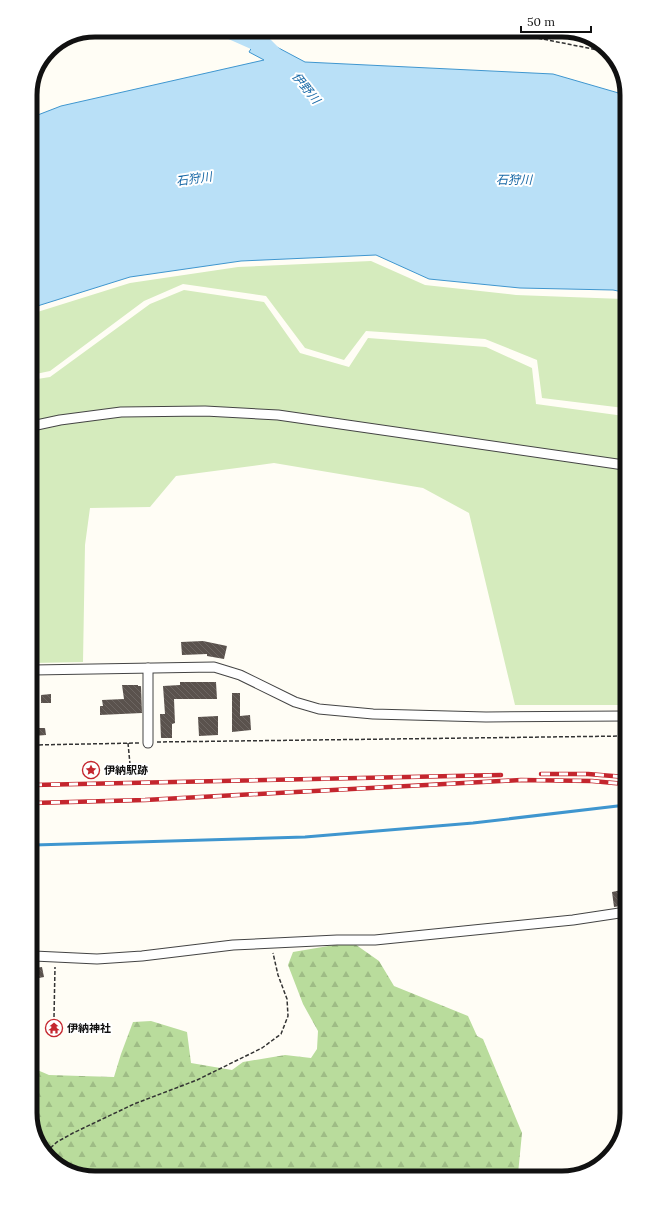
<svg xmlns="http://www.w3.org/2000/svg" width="657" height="1208" viewBox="0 0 657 1208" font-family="Lora,'Noto Sans JP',serif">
<defs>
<pattern id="forest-firs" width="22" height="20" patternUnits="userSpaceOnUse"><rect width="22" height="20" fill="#b9dc9c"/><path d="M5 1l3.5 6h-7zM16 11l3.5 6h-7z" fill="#9ebc85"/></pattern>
<pattern id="building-back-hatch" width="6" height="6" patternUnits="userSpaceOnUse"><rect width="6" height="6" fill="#5a524d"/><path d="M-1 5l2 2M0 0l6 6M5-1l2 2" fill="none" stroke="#6d6662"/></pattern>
</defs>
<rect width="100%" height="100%" fill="#fffdf5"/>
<g fill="#d5ebbd">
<path d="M371,261L425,285L516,295L623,299L624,408L542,398L537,360L485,339L366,331L344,360L305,348L266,296L183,284L144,301L50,371L31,375V314L130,283L238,267Z"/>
<path d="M184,290L264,302L300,353L349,367L368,338L486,347L532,368L536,404L624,416L625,705H515L469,513L423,488L274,463L176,476L150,507L90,508L85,545L83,662L33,663L31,380L50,377L150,304Z"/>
</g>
<path fill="url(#forest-firs)" d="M352,942L379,961L394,986L468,1016L477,1036L483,1039L522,1133L518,1174L296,1176L295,1173L251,1171L202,1176L185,1174L184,1177L91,1178L59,1167L35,1138V1069L49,1075L114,1077L121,1054L133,1022L151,1021L187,1032L191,1063L232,1070L243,1062L285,1055L311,1058L317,1049L318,1031L303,1004L288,965L293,952Z"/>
<path fill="#b9e0f7" stroke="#3f96cf" d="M258,37L305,62L553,74L622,94L623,292L613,290L520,288L429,279L376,255L241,261L130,277L31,308L30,118L61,106L264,60L249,52Z"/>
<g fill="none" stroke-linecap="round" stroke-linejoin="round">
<path stroke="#3f96cf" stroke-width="3" d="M34,845L305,837L473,823L626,805"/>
<path stroke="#b9e0f7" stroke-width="17" d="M229,30L265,46L274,55"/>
</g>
<g fill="url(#building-back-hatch)">
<path d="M203,641L227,646L224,659L207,656V654L182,655L181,642Z"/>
<path d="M180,682H216L217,699H174L175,723L172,724V738H161L160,714H165L163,686L180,685Z"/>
<path d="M122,685H138V686H141L142,713L100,715V706H103L102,700L124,699Z"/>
<path d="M232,693H240V716L250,715L251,730L232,732Z"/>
<path d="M51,694V703H41V695Z"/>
<path d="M218,716V735L199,736L198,717Z"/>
<path d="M33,728H45L46,735L33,736Z"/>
<path d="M626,889V905L614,907L612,892Z"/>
<path d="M42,967L44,977L34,979V968Z"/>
</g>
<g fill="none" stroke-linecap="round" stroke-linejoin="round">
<g stroke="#444" stroke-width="11">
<g id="minor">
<path d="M32,426L60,420L121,412L205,411L278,415L624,465"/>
<path d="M148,668V743"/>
<path d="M33,670L214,667L240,675L295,702L319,709L373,714L486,717L625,716"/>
<path d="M34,956L97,959L142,956L233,945L337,940H375L573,920L626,912"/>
</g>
</g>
<g stroke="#333" stroke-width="1.5" stroke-dasharray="4 2" stroke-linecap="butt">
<path d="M497,30L608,52"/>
<path d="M157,742L625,736"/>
<path d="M128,743L131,775"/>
<path d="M33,745L139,743"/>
<path d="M54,1017L55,967"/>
<path d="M46,1152L57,1142L73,1133L134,1104L197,1080L262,1048L281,1034L288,1016L287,999L278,975L273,953"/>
</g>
<use href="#minor" stroke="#fff" stroke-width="9"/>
<g stroke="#c4262e" stroke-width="4.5">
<g id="rail">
<path d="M541,774H588L625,777"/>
<path d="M33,785L501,775"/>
<path d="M33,803L145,800L521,780L592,781L625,784"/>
</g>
</g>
<use href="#rail" stroke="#fff" stroke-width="3" stroke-dasharray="9" stroke-linecap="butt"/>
</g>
<defs>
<g id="sight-ring" transform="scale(0.9)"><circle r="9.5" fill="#fff" stroke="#c4262e" stroke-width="1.5"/><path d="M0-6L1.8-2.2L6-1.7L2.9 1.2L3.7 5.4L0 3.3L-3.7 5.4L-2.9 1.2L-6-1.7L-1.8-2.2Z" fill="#c4262e"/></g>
<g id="temple-ring" transform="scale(0.9)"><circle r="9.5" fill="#fff" stroke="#c4262e" stroke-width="1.5"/><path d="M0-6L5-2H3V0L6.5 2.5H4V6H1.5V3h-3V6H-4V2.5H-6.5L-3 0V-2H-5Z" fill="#c4262e"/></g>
</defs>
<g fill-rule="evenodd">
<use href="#sight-ring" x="91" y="770"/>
<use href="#temple-ring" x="54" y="1028"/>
</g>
<g text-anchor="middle" stroke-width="4" stroke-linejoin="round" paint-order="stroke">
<g font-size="11" font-weight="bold" fill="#111" stroke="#fff" text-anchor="start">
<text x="104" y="774">伊納駅跡</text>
<text x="67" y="1032">伊納神社</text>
</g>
<g font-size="12" font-style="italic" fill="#1768a6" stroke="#fff">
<text transform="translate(306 88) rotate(51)" y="4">伊野川</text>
<text transform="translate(194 179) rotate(-8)" y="4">石狩川</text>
<text x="514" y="184">石狩川</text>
</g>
</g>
<path d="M0 0H657V1208H0ZM95 37H562A58 58 0 0 1 620 95V1113A58 58 0 0 1 562 1171H95A58 58 0 0 1 37 1113V95A58 58 0 0 1 95 37Z" fill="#fff" fill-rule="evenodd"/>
<path fill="none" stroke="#111" stroke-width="5" d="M95 37H562A58 58 0 0 1 620 95V1113A58 58 0 0 1 562 1171H95A58 58 0 0 1 37 1113V95A58 58 0 0 1 95 37Z"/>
<path d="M521 26v6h70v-6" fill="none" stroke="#111111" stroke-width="2"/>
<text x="527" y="26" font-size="12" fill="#111111" stroke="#ffffff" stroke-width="3" paint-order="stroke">50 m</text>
</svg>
